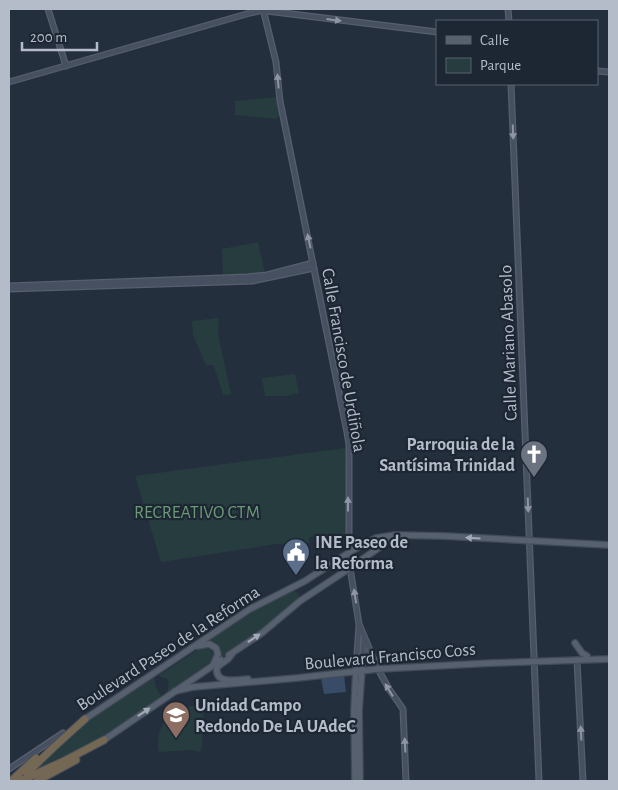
<svg xmlns="http://www.w3.org/2000/svg" width="618" height="790" viewBox="0 0 618 790" font-family="'Alegreya Sans',sans-serif">
<rect width="100%" height="100%" fill="#242f3e"/>
<g fill="#263c3f">
<path d="M276,97L281,116L277,117V119L235,115V101Z"/>
<path d="M258,242L265,273L255,275L223,276L222,249Z"/>
<path d="M219,318L218,334L231,394L223,395L214,366L212,365H206L193,335L192,321Z"/>
<path d="M295,374L299,393L285,396H265L262,378Z"/>
<path d="M345,448L346,536L309,537V543L276,544L161,562L135,476Z"/>
<path d="M294,591L298,593L299,597L265,628L220,659C222,651 219,647 213,642H206L262,606Z"/>
<path d="M202,647C211,649 215,651 213,660L167,693L169,682L167,679L158,676Z"/>
<path d="M155,677C154,686 157,689 162,697L98,740L25,776L77,728Z"/>
<path d="M192,706H204L202,746L200,752L191,750L159,752C154,727 169,711 192,706Z"/>
</g>
<path fill="#394c67" d="M344,675L346,692L324,694L321,678Z"/>
<g fill="none" stroke-linecap="round" stroke-linejoin="round">
<g stroke="#565f6c" stroke-width="7">
<g id="secondary">
<path d="M48,9L66,66"/>
<path d="M251,9L437,32"/>
<path d="M263,9L276,62L280,101L347,432L349,445V553L350,568L359,624L378,669L389,689L403,709L406,781"/>
<path d="M508,9L509,21"/>
<path d="M597,71L609,72"/>
<path d="M9,82L250,13L263,10"/>
<path d="M511,84L539,781"/>
<path d="M9,286L247,277L267,275L313,263"/>
<path d="M9,289L253,281L314,268"/>
<path d="M577,660L583,781"/>
<path d="M356,668L359,626"/>
<path d="M362,668L364,639"/>
<path d="M9,769L63,733"/>
</g>
</g>
<g stroke="#414a57" stroke-width="8">
<g id="primary">
<path d="M575,643L582,653L587,656"/>
<path d="M197,646L209,644L216,648L218,654L214,663"/>
<path d="M232,654L228,659L217,667C214,685 237,680 248,679"/>
<path d="M229,655L262,633L300,601L350,568L394,537"/>
<path d="M175,691L193,687L297,678L378,669L492,663L609,659"/>
<path d="M82,721L250,609L305,581L353,550L376,538L395,535L444,536L609,545"/>
<path d="M101,742L221,660"/>
<path d="M355,781L354,711L356,668"/>
<path d="M360,781L359,711L362,669"/>
</g>
</g>
<g stroke="#434c59" stroke-width="9">
<g id="highway">
<path d="M27,773L54,747L85,719"/>
<path d="M11,781L36,758"/>
<path d="M20,781L64,761L104,740"/>
<path d="M37,781L76,760"/>
</g>
</g>
<use href="#secondary" stroke="#465061" stroke-width="4.5"/>
<use href="#primary" stroke="#56606e" stroke-width="5.5"/>
<use href="#highway" stroke="#746855" stroke-width="7"/>
</g>
<defs><path id="oneway-solid" d="M-6-.8H1V-3.2L6.5 0L1 3.2V.8H-6Z" transform="scale(1.25)"/></defs>
<g fill="#8e96a5">
<use href="#oneway-solid" transform="translate(334 20) rotate(7)"/>
<use href="#oneway-solid" transform="translate(278 81) rotate(-95)"/>
<use href="#oneway-solid" transform="translate(513 132) rotate(88)"/>
<use href="#oneway-solid" transform="translate(309 241) rotate(-102)"/>
<use href="#oneway-solid" transform="translate(348 504) rotate(-90)"/>
<use href="#oneway-solid" transform="translate(528 505) rotate(88)"/>
<use href="#oneway-solid" transform="translate(355 596) rotate(-99)"/>
<use href="#oneway-solid" transform="translate(389 690) rotate(-122)"/>
<use href="#oneway-solid" transform="translate(581 733) rotate(-93)"/>
<use href="#oneway-solid" transform="translate(405 745) rotate(-93)"/>
</g>
<g fill="#a1aab7">
<use href="#oneway-solid" transform="translate(473 538) rotate(-177)"/>
<use href="#oneway-solid" transform="translate(254 638) rotate(-34)"/>
<use href="#oneway-solid" transform="translate(144 712) rotate(-34)"/>
</g>
<defs>
<g id="church-pin" transform="scale(1.4375)"><path d="M0 17L-7.5 6A9.5 9.5 0 1 1 7.5 6Z" fill="#6b7280" stroke="#1d2633"/><path d="M-1.2-6h2.4v3.5h3.3v2.4h-3.3V6h-2.4V-.1h-3.3v-2.4h3.3Z" fill="#fff"/></g>
<g id="civic-pin" transform="scale(1.4375)"><path d="M0 17L-7.5 6A9.5 9.5 0 1 1 7.5 6Z" fill="#5c6f8a" stroke="#1d2633"/><path d="M-.6-6.5H3V-4.5H.6V-3L4-1V1h2V6H-6V1h2V-1L-.6-3ZM-1.2 2.5V6h2.4V2.5Z" fill="#fff"/></g>
<g id="university-pin" transform="scale(1.4375)"><path d="M0 17L-7.5 6A9.5 9.5 0 1 1 7.5 6Z" fill="#8d6e63" stroke="#1d2633"/><path d="M0-5L7-2L0 1L-7-2ZM-4 1L0 2.5L4 1V4Q0 6-4 4Z" fill="#fff"/></g>
</defs>
<g fill-rule="evenodd">
<use href="#church-pin" x="534" y="454"/>
<use href="#civic-pin" x="296" y="552"/>
<use href="#university-pin" x="176" y="715"/>
</g>
<g text-anchor="middle" stroke-width="4.5" stroke-linejoin="round" paint-order="stroke">
<g font-size="18" fill="#b4bcc9" stroke="#1d2633">
<text transform="translate(508 343) rotate(-92)" y="6">Calle Mariano Abasolo</text>
<text transform="translate(344 360) rotate(80)" y="6">Calle Francisco de Urdiñola</text>
<text transform="translate(168 648) rotate(-33)" y="6">Boulevard Paseo de la Reforma</text>
<text transform="translate(390 656) rotate(-5)" y="6">Boulevard Francisco Coss</text>
</g>
<g font-size="18" font-weight="bold" fill="#b4bcc9" stroke="#1d2633" text-anchor="start">
<text x="515" y="450" text-anchor="end">Parroquia de la<tspan x="515" dy="21">Santísima Trinidad</tspan></text>
<text x="315" y="548">INE Paseo de<tspan x="315" dy="21">la Reforma</tspan></text>
<text x="195" y="711">Unidad Campo<tspan x="195" dy="21">Redondo De LA UAdeC</tspan></text>
</g>
<g font-size="18" fill="#6b9a76" stroke="#1d2633">
<text x="197" y="518">RECREATIVO CTM</text>
</g>
</g>
<rect width="618" height="790" fill="none" stroke="#b4bcc9" stroke-width="20"/>
<rect x="436" y="20" width="162" height="65" fill="#1d2633" stroke="#59626f"/>
<rect x="446" y="36" width="25" height="8" fill="#56606e" stroke="#59626f"/>
<text x="480" y="45" font-size="15" fill="#b4bcc9">Calle</text>
<rect x="446" y="58" width="25" height="15" fill="#263c3f" stroke="#59626f"/>
<text x="480" y="70" font-size="15" fill="#b4bcc9">Parque</text>
<path d="M22 42v8h75v-8" fill="none" stroke="#b4bcc9" stroke-width="2.5"/>
<text x="30" y="42" font-size="15" fill="#b4bcc9" stroke="#1d2633" stroke-width="4" paint-order="stroke">200 m</text>
</svg>
